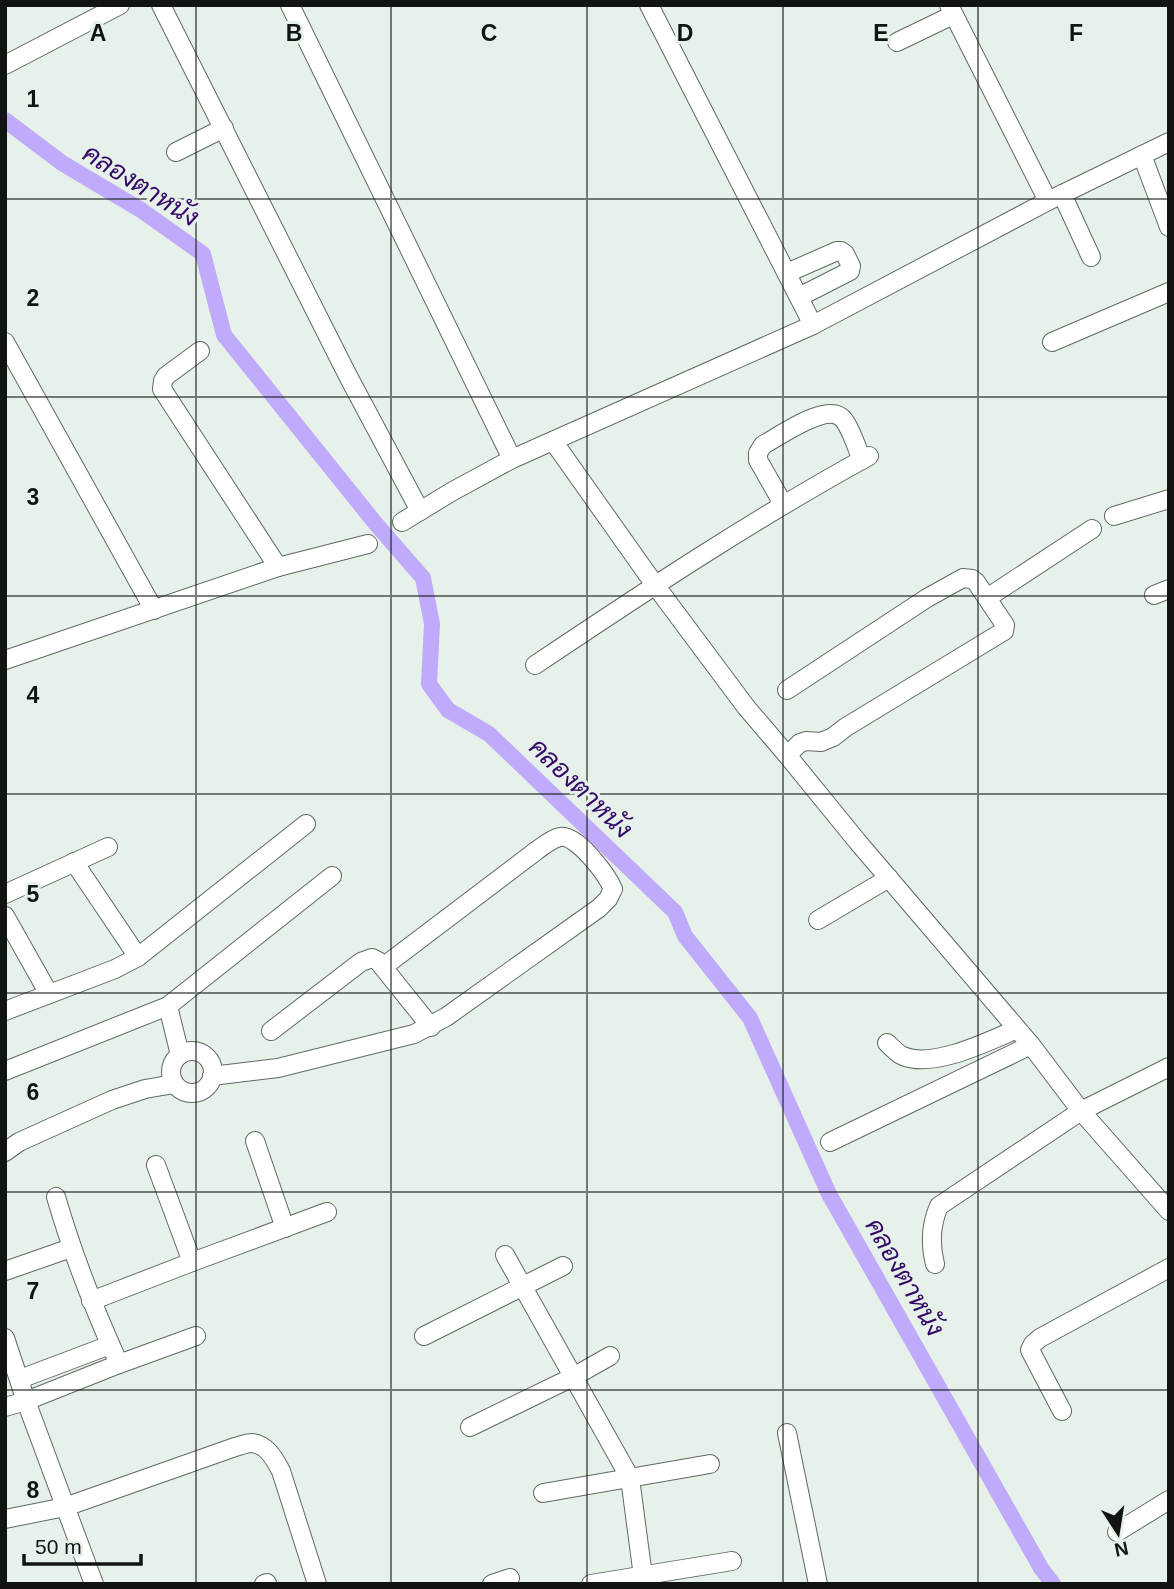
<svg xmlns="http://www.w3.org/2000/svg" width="1174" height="1589" viewBox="0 0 1174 1589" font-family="Arial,Sarabun,sans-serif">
<rect width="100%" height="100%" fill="#e6f1e9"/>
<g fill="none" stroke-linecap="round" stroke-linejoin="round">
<path stroke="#c0aafb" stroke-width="16" d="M5,120L62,163L141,210L203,254L224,335L376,524L423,578L432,624L429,684L448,710L489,734L675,912L685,936L750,1018L829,1194L1041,1568L1053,1584"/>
<g stroke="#5f6962" stroke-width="20">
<g id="minor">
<path d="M161,5L348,376L420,511"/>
<path d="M290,5L512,459"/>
<path d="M649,5L813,325"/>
<path d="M949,5L1048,201"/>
<path d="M897,42L953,15"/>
<path d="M5,65L120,5"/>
<path d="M176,152L224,128"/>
<path d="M1142,155L1169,227"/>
<path d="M1062,194L1091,257"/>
<path d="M787,273L837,251H841L845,254L851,266L850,271L799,297"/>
<path d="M5,342L154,610"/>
<path d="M1052,342L1169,292"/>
<path d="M200,351L166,376L163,381L162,389L278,567"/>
<path d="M553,441L655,585L746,707L787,755L857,841L1031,1045L1081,1111L1169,1211"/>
<path d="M783,504L758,460V453L763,445C780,436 828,401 843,419C851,428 857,449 862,460"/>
<path d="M1114,516L1169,499"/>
<path d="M402,522L453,491L512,459L813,325L1048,201L1169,142"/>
<path d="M1154,595L1169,589"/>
<path d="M987,598L1092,529"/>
<path d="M5,660L278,567L368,544"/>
<path d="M535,665C644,592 754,519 869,456"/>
<path d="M787,690L927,598L963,578L972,579L976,582L1005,625L1004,631L846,727L833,737L821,742L806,741L800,743L787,755"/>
<path d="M74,862L138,957"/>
<path d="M5,894L108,847"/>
<path d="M5,916L49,994"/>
<path d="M818,920L889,878"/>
<path d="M168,1006L180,1055"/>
<path d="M5,1011L115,969L138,957L306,824"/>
<path d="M271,1031L361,962L372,958L378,961L431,1027"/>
<path d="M887,1043C892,1047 897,1054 903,1056C933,1069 989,1041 1017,1029"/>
<circle cx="192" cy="1072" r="21"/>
<path d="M5,1071L168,1006L332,876"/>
<path d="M212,1076L278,1068L414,1034L446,1017L599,908L608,899L613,889C607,875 577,834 560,837C551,839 543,846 536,851L383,967"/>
<path d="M255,1141L285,1228"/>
<path d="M830,1142L1031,1045"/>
<path d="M5,1152L19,1142L112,1100L145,1089L174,1084"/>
<path d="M156,1165L192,1262"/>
<path d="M56,1197C73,1255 94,1309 119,1364"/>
<path d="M505,1255L630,1478L644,1584"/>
<path d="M935,1264C930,1244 930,1226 939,1206L1081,1111L1169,1067"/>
<path d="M5,1271L71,1248"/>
<path d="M91,1301L192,1262L327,1212"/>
<path d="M424,1336L563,1266"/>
<path d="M5,1338L26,1401L94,1584"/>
<path d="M20,1379L110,1345"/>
<path d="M5,1407L26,1401L119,1364L196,1336"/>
<path d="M1062,1411L1030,1350L1033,1344L1040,1338L1169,1268"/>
<path d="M470,1427L573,1377L610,1356"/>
<path d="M787,1433L818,1584"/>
<path d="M543,1493L710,1464"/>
<path d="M5,1519L65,1507L235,1447C239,1446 247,1443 252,1443C267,1444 275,1460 281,1471L317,1584"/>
<path d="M1117,1532L1169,1500"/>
<path d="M264,1584L267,1583"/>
<path d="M492,1584L510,1578"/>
<path d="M591,1584L732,1561"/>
</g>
</g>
<use href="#minor" stroke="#fff" stroke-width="18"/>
</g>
<path fill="none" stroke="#111512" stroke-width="2" stroke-opacity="0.55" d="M196,5V1584M391,5V1584M587,5V1584M783,5V1584M978,5V1584M5,199H1169M5,397H1169M5,596H1169M5,794H1169M5,993H1169M5,1192H1169M5,1390H1169"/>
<g text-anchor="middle" stroke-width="6" stroke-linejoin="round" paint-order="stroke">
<g font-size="26" font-style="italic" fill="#350968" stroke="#e6f1e9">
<text transform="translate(141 185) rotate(32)" y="9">คลองตาหนัง</text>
<text transform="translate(581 788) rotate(44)" y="9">คลองตาหนัง</text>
<text transform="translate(905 1277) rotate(60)" y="9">คลองตาหนัง</text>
</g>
</g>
<g font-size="23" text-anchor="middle" font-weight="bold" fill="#111512" stroke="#e6f1e9" stroke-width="6" stroke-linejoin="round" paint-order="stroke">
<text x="98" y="41">A</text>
<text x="294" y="41">B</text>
<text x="489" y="41">C</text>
<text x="685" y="41">D</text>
<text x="881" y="41">E</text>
<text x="1076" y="41">F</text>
<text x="33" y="107">1</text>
<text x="33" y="306">2</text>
<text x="33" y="505">3</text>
<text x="33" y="703">4</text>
<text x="33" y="902">5</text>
<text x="33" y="1100">6</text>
<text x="33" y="1299">7</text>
<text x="33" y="1498">8</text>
</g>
<rect width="1174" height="1589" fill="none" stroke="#111512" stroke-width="14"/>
<g transform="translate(1118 1533) rotate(168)" stroke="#e6f1e9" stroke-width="5" paint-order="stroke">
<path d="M0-5L12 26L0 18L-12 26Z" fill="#111512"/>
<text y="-10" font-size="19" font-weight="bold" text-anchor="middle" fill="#111512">N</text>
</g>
<path d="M24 1554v10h117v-10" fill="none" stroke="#111512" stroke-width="3.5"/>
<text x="35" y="1554" font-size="21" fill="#111512" stroke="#e6f1e9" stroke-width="5" paint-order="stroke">50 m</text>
</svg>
